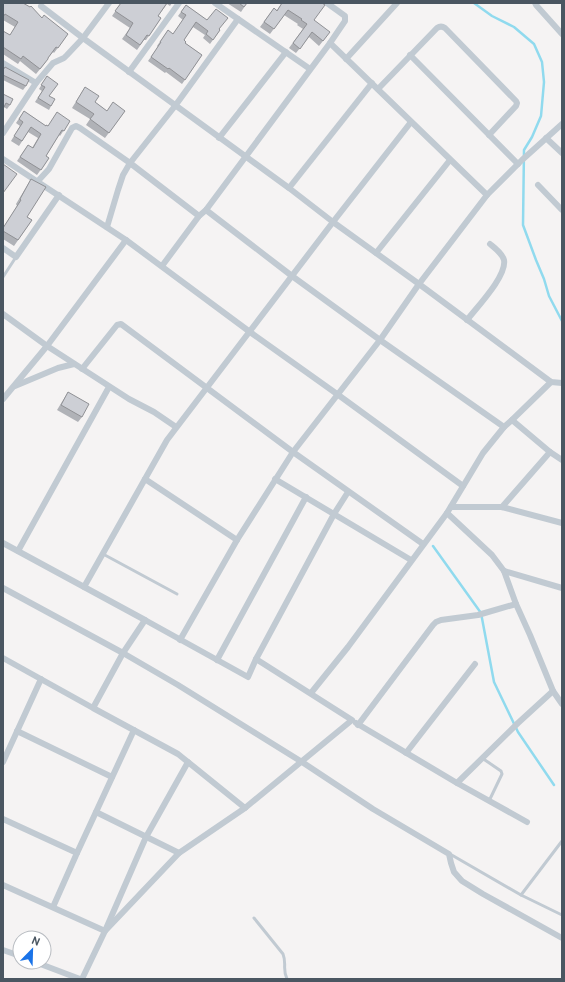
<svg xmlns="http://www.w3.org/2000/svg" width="565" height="982" viewBox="0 0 565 982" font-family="Overpass,sans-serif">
<rect width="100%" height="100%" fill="#f5f3f3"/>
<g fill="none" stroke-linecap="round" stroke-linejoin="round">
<g stroke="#90daee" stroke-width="2.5">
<path d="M474,3L492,16L514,27L534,44L542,62L544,82L541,116L532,137L524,150L523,225L536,260L544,279L549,296L562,321"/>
<path d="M433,546L481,613L494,682L518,732L554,785"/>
</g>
<g stroke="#c1cad2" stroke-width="3">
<path d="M3,277L16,257"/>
<path d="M103,554L177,594"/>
<path d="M482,758L501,771L502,774L489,801"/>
<path d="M450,854L521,895L562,915"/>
<path d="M521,895L562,841"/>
<path d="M254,918L283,954C287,964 282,969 287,979"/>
</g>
<g stroke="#c1cad2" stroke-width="6">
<path d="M109,3L83,38L289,188L333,222L419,284L551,382L562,383"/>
<path d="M215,3L310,69"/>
<path d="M535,3L536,5L562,34"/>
<path d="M330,43L487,195"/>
<path d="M410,55L518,164"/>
<path d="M346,59L397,3"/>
<path d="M3,63L36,83"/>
<path d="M129,72L179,3"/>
<path d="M378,89L437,28C440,26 442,26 445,28L516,101L517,103L516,106L489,135"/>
<path d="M3,133L36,83L53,63L64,58L67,55L83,38L41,6"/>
<path d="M219,138L286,52"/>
<path d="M546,138L562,153"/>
<path d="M3,159L126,240L250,332L337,394L463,486"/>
<path d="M38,181L49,169L72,128L76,126L80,128L130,163L199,216"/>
<path d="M538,185L562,210"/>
<path d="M289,188L372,83"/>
<path d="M206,210L292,276L380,340L504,427L483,453L447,513L348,647L311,693"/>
<path d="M107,227L118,190L123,175L130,163L175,106L238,19"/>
<path d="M3,248L16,257L59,195"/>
<path d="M376,253L450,160"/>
<path d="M162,266L199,216L206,210L330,43L345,21V16L327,3"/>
<path d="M3,314L47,346L129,399L154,412L176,427"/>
<path d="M467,320C477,307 507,276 504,260C502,253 495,248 490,244"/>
<path d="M82,369L117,325L121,324L293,452L423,544"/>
<path d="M15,386L58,368L74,364"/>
<path d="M3,399L47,346L126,240"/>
<path d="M512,420L550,452L562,460"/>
<path d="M504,427L512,420L551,382"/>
<path d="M145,479L237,540"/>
<path d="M275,479L411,560"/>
<path d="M451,507H502L562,523"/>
<path d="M502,507L550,452"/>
<path d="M447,513L492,555L504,571L516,604L530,635L553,691L562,704"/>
<path d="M3,543L145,620"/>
<path d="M18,551L109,387"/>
<path d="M504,571L562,588"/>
<path d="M84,587L167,440L333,222L411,122"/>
<path d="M3,588L123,653L178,685L302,762L373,809L449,854L451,863L454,872L462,881L483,894L562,938"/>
<path d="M180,640L237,540L293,452L380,340L419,284L487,195L522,160L562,124"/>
<path d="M3,658L93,708L123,653L145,620L248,677L256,659L352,720L245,808L178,754L93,708"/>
<path d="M256,659L334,514L348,492"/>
<path d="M217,660L306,497"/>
<path d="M356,723L457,783L527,822"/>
<path d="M358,725L433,625L436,622L441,620L478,615L516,604"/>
<path d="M17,731L112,777"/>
<path d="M406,753L475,664"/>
<path d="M3,762L41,679"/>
<path d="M457,783L518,723L553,691"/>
<path d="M96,812L179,853"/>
<path d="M3,819L77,853"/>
<path d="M3,885L105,931L146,837L188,762"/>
<path d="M53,907L77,853L134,730"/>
<path d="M3,950L20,956"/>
<path d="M35,962L80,979"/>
<path d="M82,979L105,931L179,853L245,808"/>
</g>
</g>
<g fill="#b0b2b7">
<path d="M3,3L42,18L68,34L54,53L53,52L48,58L45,63L36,74L20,61L18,64L3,54V31L10,35L15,27L3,20Z"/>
<path d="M121,3H172L170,6L167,4L158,16L161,18L146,40H144L137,50L122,39L130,28L112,16Z"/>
<path d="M227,3H247L241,12Z"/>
<path d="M282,3L314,20L326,37L319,46L309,37L296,53L289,48L303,29L297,25L298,24L284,15L270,34L260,27L274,8L277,10Z"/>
<path d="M186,5L220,30L210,44L203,38L205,35L193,27L184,40L185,43L202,55L182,84L166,72L165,73L148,61L158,47L157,46L168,30L173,34L183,20L178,16Z"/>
<path d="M5,67L26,86L23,90L3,80V70Z"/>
<path d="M47,76L49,96L51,106L49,110L35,102L42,91L39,89Z"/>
<path d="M85,87L95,102L107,111H125L105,138L86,125L90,119L72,108Z"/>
<path d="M3,94L10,105L7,109L4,107Z"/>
<path d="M24,111L46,126L70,121L60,136L59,135L46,156L49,158L37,175L17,161L28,145L32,148L38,138L28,132L19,146L11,141L20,126L16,123Z"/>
<path d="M31,179L27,217L32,220L14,246L3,239V228L17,206L16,204Z"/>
<path d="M68,392L82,417L78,422L57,410Z"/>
</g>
<g fill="#cdcfd5" stroke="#909195">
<path d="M3,3H23L30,7L31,6L42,18L44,15L68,34L58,48L56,47L48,58V59L40,69L23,56L21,59L3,47V31L10,35L18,22L5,14L3,17Z"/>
<path d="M121,3H167L158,16L161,18L149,36L147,35L140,45L126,35L133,23L115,11Z"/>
<path d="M239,3H247L244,7Z"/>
<path d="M282,3H322L325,5L314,20L330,32L323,41L312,32L300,49L293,43L307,24L301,20L302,19L288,10L274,29L264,22L274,8L277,11Z"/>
<path d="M186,5L207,20L216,9L228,18L219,29L220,30L213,40L206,34L208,31L196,22L184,40L186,42L185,43L202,55L185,80L169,68L168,69L151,57L161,42H160L168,30L173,34L186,15L181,12Z"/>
<path d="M5,67L29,80L26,86L3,75V70Z"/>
<path d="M47,76L58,84L49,96L55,99L51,106L38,98L45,87L41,85Z"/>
<path d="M85,87L99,96L95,102L107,111L113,102L125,111L109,133L90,119L94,114L76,102Z"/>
<path d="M3,94L13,99L10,105L6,103L3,109Z"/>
<path d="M24,111L46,126V125L48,126L57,112L70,121L64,131L62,130L46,156L49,158L41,170L20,157L28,145L33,148L41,134L31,127L22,141L14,136L23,122L19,119Z"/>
<path d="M3,164L17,174L3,193Z"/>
<path d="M31,179L46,187L27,217L32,220L18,240L3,231V228L21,200L20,199Z"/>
<path d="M68,392L89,404L82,417L61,405Z"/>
</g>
<rect width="565" height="982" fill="none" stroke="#4a5661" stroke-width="8"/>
<g transform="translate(32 950) rotate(23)"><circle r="19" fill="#ffffff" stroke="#b7bbc0"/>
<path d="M0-3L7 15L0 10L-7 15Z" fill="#1a73e8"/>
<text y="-6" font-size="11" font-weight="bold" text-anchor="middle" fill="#4a5661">N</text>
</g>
</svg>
